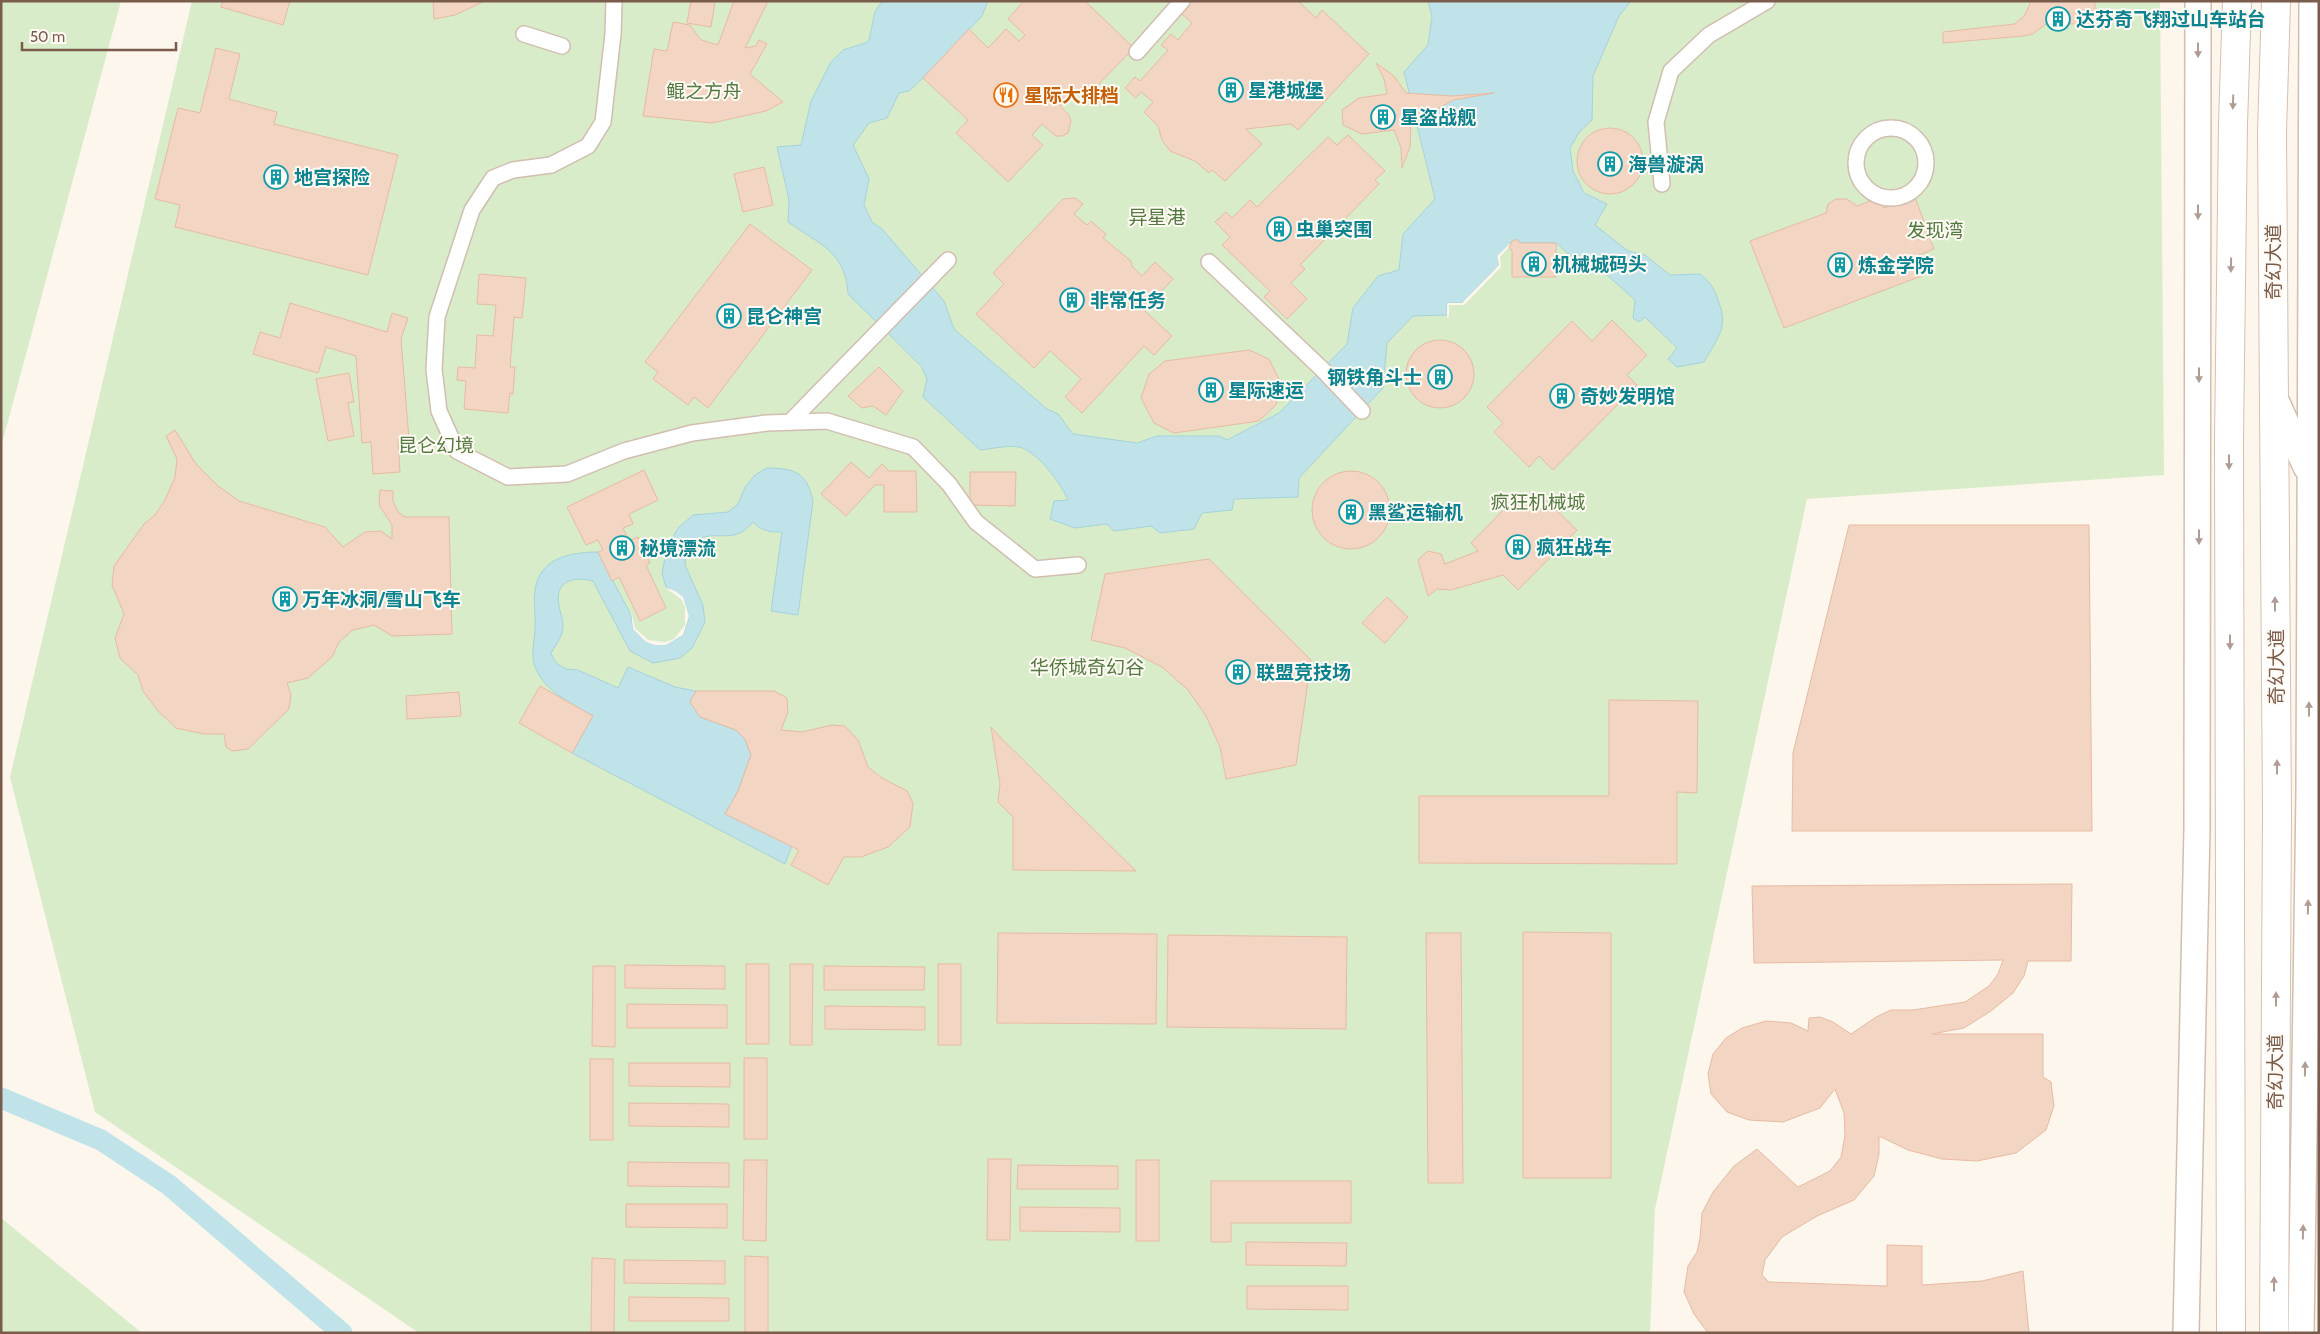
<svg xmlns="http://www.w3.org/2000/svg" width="2320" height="1334" viewBox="0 0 2320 1334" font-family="Cabin,'Noto Sans SC',sans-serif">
<rect width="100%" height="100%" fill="#fdf6ec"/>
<g fill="#d8ecc9">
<path d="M1,1H121L1,447Z"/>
<path d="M192,1H2160L2164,475L1807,499L1655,1209L1650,1333H419L95,1112L10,777Z"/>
<path d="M1,1218L142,1333H1Z"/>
</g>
<g fill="#bfe3e8" stroke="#a5d3da">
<path d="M882,1H988L982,16L923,78L909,91L899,93L887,118L869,123L853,145L869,179L864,205L872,222L882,229L944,301L954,329L1047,409L1058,414L1073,434L1137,443L1157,436H1219L1227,440L1279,413L1347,344L1353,308L1378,276L1399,270L1403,234L1435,199L1404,72L1428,45L1432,16L1428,1H1631L1619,16L1593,76L1592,120L1580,131L1570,148L1573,171L1584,193L1607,204L1595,225L1628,251L1645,255L1670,275L1700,274C1711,283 1715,289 1719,303C1729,328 1716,340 1704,362L1677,367L1668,359L1677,348L1645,317L1639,322L1633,318L1635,300L1598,267L1590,273L1556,243H1520L1518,240H1513L1497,256L1499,265L1462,303H1447V315L1413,316L1387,343L1383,388L1299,478L1298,497L1234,499L1232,510L1202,513L1194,529L1160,533L1151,526L1114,531L1107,524L1075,528L1050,519L1054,501L1068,500C1061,483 1037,451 1019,447C1007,445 991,449 980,450L923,397L927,379L922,367L848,294C846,252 819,244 788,222L789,200L777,147L801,145L811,101L831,62L843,50L865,43L869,40L875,12Z"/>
<path d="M767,468C795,468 807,473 813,501L798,615L771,611L782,532C770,532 763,532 753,522C735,545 718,530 698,539C694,541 689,547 686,550L685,565L703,605L705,622L692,648L680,658L653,663L630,651L593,581C573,576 554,581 559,606C560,612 563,618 563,625C564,634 556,645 551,653L556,663L566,669L578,670L618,688L628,667L675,687L696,691L690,702L700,717L736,730L745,739L751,755L738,791L725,814L792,846L785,864L572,753L593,716C571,703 549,694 537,671C529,657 535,642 535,627C536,615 533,603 535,592C538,558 570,552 598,552L631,615L633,629L646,642L666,645L683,635L689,616L682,597L666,587L662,574L667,546L679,527L693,515L728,512L738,504L745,487L755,475Z"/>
</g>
<g fill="#fdf6ec">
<path d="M1510,243L1509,247L1500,257L1501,267L1464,305H1449V316L1447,318V303H1462L1499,265L1497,256Z"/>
<path d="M664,587L675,591L683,597L689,616L683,635L666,645H655L646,642L633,629L631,611L635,628L648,640L665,642L674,639L685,625V607L681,599Z"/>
</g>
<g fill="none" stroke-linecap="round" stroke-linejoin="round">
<path stroke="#bfe3e8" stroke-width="21" d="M1,1098L101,1140L169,1185L342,1333"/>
</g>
<g fill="#f3d5c3" stroke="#e6bba3">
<path d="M223,1H290L283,25L221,7Z"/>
<path d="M422,1H485L455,15L434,19L433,1Z"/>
<path d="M691,1H715L711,27L687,23Z"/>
<path d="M734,1H768L745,48L756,46L759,40L767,44L750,74L783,102L766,111L712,123L643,116L654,49L667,51L673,22L690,25L701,40L718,45Z"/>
<path d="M1024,1H1085L1134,48L1084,99L1075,90L1060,106L1069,115L1071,121L1068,133L1062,136H1056L1042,124L1032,135L1043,145L1008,182L956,133L968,120L923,78L969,29L988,48L1006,29L1019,41L1025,35L1008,19Z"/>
<path d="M1187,1H1298L1316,18L1322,10L1369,54L1298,130L1291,124L1246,129L1262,144L1225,181L1212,170L1209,173L1195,161L1170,151L1162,140L1158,126L1144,112L1153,102L1141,92L1136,98L1125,88L1135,77L1140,81L1168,50L1161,45L1171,34L1178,40L1192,23L1179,11Z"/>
<path d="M2031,1H2095V24H2046L2033,34L2023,36L1943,43V32L2015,24L2025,15Z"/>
<path d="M216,48L240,54L229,99L277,112L274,124L398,155L368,275L175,227L180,205L155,199L178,108L200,113Z"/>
<path d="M1376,63L1394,76L1406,93L1452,96L1494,93L1453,100L1411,124L1410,147L1402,168L1401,148L1394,130L1362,134L1343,125L1342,110L1359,98L1387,94L1384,79Z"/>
<circle cx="1610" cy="161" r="33"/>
<path d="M1348,135L1385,171L1375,180L1379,184L1300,265L1305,269L1291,283L1307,299L1287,319L1264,297L1270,291L1222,245L1230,237L1215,222L1226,212L1232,218L1250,200L1257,207L1328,137L1337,145Z"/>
<path d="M764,167L773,205L743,212L734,174Z"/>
<path d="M1880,197L1884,208L1915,197L1934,249L1917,256L1924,275L1784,328L1750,241L1826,213L1828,204L1836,199H1847L1857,206Z"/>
<path d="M1075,198L1083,204L1074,214L1087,225L1091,221L1106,234L1103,238L1131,261L1132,266L1142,276L1155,262L1173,279L1144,310L1172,336L1154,355L1144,346L1082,413L1065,397L1081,379L1050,351L1034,368L976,314L1004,284L993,273L1063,199Z"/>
<path d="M750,224L812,270L708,408L694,397L688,405L653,379L658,372L645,362Z"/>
<path d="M1513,240H1518L1520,243H1556V277H1512V251L1509,247Z"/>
<path d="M479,274L526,278L522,318L514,317L510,367H515L513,394L510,393L508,413L464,409L466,381L457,380L458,367L475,368L477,335L493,336L496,305L477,304Z"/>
<path d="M290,303L387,332L392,313L408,318L401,339L409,439L398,440L400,472L373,474L371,442L362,443L356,356L326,347L318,373L253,354L260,332L280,338Z"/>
<path d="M1612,320L1647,355L1627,375L1637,385L1553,470L1539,456L1529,467L1494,432L1503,423L1487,407L1572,321L1592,341Z"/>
<circle cx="1440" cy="374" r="34"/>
<path d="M1249,350L1269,359L1281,383L1276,405L1259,421L1174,433L1154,423L1141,398L1149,374L1165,361Z"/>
<path d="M879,367L903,391L886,415L873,406L862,408L848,396Z"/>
<path d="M349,373L354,402L348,403L354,436L328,441L316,379Z"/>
<path d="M175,430L196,464L218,486L239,501L325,527L343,547L365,532L381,531L392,539V525L379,505L380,490L393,491V501L398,512L405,517H449L452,634L392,636L374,625L353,630L339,642L332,657L308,678L287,683L291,695L289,709L248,749L232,751L226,747L224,734H204L176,728L158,711L143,691L138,675L120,658L115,638L124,614L112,585L114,566L144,524L155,515L165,500L175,477L177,459L166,436Z"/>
<path d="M851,462L869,478L882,464L889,471H916L917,512H884V485H875L846,516L821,494Z"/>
<path d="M644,470L658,500L629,514L633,524L623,528L629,541L638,537L650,563L646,565L666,608L640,621L619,577L612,581L598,552L603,550L598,540L586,545L567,507Z"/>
<circle cx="1351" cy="510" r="39"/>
<path d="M970,472H1016L1015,506L970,505Z"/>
<path d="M1538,492L1577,530L1518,590L1503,575L1451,590L1437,589L1428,596L1418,560L1428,551L1441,554L1445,564L1478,551L1471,543L1518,495L1526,504Z"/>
<path d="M1849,525H2089L2092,831H1792L1793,753Z"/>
<path d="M1209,559L1311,660L1296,765L1226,779L1220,747L1206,716L1188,690L1162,667L1125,648L1091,640L1105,574Z"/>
<path d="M1387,597L1408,617L1385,643L1362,623Z"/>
<path d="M540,686L593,716L572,753L519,723Z"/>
<path d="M696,691H774L787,698L788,712L781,730L802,732L832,725L845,726L858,740L868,767L882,778L907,791L913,803L910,827L888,847L861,857H844L828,885L791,865L799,850L725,814L738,791L751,755L745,739L736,730L700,717L690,702Z"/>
<path d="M459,692L461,716L407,719L406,696Z"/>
<path d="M1609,700L1698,701L1697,793L1677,792V864L1419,863V796H1609Z"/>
<path d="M991,727L1001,738L1136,871L1013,870V817L998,802L1000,784Z"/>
<path d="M2072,884L2071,961H2028L2024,976L2013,993L1991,1011L1964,1028L1932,1034H2043V1077L2051,1082L2054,1106L2046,1130L2016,1153L1977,1161L1942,1159L1908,1150L1879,1136V1154L1874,1176L1854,1200L1817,1216L1782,1237L1765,1260L1762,1275L1769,1282L1887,1286V1245L1922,1246V1285L1982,1281L2023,1271L2029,1333H1708L1694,1314L1684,1292L1688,1266L1697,1252L1700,1238L1702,1213L1713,1192L1734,1166L1757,1149L1798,1187L1830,1171L1841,1157L1845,1136L1844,1113L1835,1089L1820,1108L1783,1122L1749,1120L1727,1112L1711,1094L1708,1074L1713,1054L1726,1038L1742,1028L1766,1021L1791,1023L1808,1031L1809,1018L1820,1017L1833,1022L1851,1034L1876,1017L1891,1010H1913L1965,1002L1989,986L1998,974L2003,960L1754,963L1752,886Z"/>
<path d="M1523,932L1611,933V1178H1523Z"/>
<path d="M998,933L1157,934L1156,1024L997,1023Z"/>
<path d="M1426,933H1461L1463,1183H1428Z"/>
<path d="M1168,935L1347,937L1346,1029L1167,1027Z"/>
<rect x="746" y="964" width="23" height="80"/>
<path d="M790,964H813L812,1045H790Z"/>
<rect x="938" y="964" width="23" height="81"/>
<path d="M625,965L725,966V989L625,988Z"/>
<path d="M593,966H615V1047L592,1046Z"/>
<path d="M824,966L925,967L924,990H824Z"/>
<path d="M627,1004L727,1005V1028H627Z"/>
<path d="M825,1006L925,1007V1030L825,1029Z"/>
<rect x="744" y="1058" width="23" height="81"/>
<rect x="590" y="1059" width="23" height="81"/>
<path d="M629,1063H730V1087L629,1086Z"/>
<path d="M629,1103L729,1104V1127L629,1126Z"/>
<path d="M988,1159H1011L1010,1240H987Z"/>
<path d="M744,1160H767L766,1241L743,1240Z"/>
<rect x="1136" y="1160" width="23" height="81"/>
<path d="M628,1162L729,1163V1187L628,1186Z"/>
<path d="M1018,1165L1118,1166V1189H1017Z"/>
<path d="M1211,1181H1351V1223H1231V1242H1211Z"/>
<path d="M626,1204H727V1228L626,1227Z"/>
<path d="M1020,1207L1120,1208V1232L1020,1231Z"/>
<path d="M1246,1242L1347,1243L1346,1266L1246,1265Z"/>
<path d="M745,1256L768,1257V1333H745Z"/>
<path d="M592,1258L615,1259L614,1333H591Z"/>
<path d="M624,1260L725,1261V1284L624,1283Z"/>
<path d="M1247,1286H1348V1310L1247,1309Z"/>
<path d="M629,1297L729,1298V1321H629Z"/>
</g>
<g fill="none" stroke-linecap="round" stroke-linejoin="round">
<g stroke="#d1beb0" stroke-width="18">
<g id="pedestrian">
<path d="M614,1L613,34L603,122L588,146L551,165L513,170L493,178L472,210L437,317L434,369L439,411L457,451L508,477L567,474L624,451L692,433L767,423L827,421L913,447L949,484L976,522L1035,569L1078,565"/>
<path d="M524,34L562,46"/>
<path d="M1137,52L1182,1"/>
<circle cx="1891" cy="163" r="35"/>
<path d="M1662,184L1656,122L1671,71L1709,35L1767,1"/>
<path d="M1209,262L1322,369L1362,411"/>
<path d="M790,422L948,260"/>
</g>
</g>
<g stroke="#d1beb0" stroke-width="28">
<g id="tertiary">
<path d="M2274,396L2306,467"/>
<path d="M2186,1333L2197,829L2198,1"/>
<path d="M2301,1333L2309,793L2312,1"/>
</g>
</g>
<g stroke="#d6c0b0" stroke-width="30">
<g id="secondary">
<path d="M2231,1333L2229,441L2233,124L2237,1"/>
<path d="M2274,1333L2277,814L2272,132L2276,1"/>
</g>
</g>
<use href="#pedestrian" stroke="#fff" stroke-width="15"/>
<use href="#tertiary" stroke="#fff" stroke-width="25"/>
<use href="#secondary" stroke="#fff" stroke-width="28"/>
</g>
<defs><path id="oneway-solid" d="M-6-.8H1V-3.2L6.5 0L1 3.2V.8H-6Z" transform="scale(1.25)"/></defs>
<g fill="#af9d94">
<use href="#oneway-solid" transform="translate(2198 50) rotate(90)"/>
<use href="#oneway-solid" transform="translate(2233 102) rotate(92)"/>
<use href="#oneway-solid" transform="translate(2198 212) rotate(90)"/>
<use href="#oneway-solid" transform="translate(2231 265) rotate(91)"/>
<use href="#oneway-solid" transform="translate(2199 375) rotate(90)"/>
<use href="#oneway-solid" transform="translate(2229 462) rotate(90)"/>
<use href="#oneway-solid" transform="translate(2199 537) rotate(90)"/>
<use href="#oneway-solid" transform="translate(2275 604) rotate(-90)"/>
<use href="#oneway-solid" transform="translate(2230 642) rotate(90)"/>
<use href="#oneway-solid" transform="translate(2309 709) rotate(-90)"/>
<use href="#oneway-solid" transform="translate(2277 767) rotate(-90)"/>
<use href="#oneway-solid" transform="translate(2308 907) rotate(-89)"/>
<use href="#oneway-solid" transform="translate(2276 999) rotate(-90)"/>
<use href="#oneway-solid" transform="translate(2305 1069) rotate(-89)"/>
<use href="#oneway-solid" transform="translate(2303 1232) rotate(-89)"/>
<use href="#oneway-solid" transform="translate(2274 1284) rotate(-90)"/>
</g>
<defs>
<g id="building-ring" transform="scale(1.25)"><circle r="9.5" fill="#fffaf3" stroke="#0f9aa8" stroke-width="1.5"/><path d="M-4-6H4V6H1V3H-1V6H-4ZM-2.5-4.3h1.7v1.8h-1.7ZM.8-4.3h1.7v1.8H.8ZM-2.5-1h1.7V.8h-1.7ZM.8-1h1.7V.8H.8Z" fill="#0f9aa8"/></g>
<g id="restaurant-ring" transform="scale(1.25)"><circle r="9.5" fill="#fffaf3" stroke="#e8710a" stroke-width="1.5"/><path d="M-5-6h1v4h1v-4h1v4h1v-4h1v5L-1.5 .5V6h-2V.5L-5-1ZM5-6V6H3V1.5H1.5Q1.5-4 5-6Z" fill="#e8710a"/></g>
</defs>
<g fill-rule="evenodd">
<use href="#building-ring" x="2058" y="19"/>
<use href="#building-ring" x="1231" y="90"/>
<use href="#restaurant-ring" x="1006" y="95"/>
<use href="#building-ring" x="1383" y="117"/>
<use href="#building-ring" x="1610" y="164"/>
<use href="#building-ring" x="276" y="177"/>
<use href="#building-ring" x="1279" y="229"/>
<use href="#building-ring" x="1534" y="264"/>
<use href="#building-ring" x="1840" y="265"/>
<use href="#building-ring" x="1072" y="300"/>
<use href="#building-ring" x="729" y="316"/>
<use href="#building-ring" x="1440" y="377"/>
<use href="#building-ring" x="1211" y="390"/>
<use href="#building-ring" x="1562" y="396"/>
<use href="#building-ring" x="1351" y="512"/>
<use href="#building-ring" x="1518" y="547"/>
<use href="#building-ring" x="622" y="548"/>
<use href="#building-ring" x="285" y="599"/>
<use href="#building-ring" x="1238" y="672"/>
</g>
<g text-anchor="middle" stroke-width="4" stroke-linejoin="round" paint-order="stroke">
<g font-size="19" font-weight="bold" fill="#0d838f" stroke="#fffaf3" text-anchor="start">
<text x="2076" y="26">达芬奇飞翔过山车站台</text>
<text x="1248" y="97">星港城堡</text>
<text x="1400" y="124">星盗战舰</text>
<text x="1628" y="171">海兽漩涡</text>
<text x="294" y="184">地宫探险</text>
<text x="1296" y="236">虫巢突围</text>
<text x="1552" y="271">机械城码头</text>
<text x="1858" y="272">炼金学院</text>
<text x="1090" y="307">非常任务</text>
<text x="746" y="323">昆仑神宫</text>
<text x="1422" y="384" text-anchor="end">钢铁角斗士</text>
<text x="1228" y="397">星际速运</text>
<text x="1580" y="403">奇妙发明馆</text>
<text x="1368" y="519">黑鲨运输机</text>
<text x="1536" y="554">疯狂战车</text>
<text x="640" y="555">秘境漂流</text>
<text x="302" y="606">万年冰洞/雪山飞车</text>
<text x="1256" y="679">联盟竞技场</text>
</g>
<g font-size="19" fill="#537a41" stroke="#fffaf3">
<text x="704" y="98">鲲之方舟</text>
<text x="1157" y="224">异星港</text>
<text x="1935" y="237">发现湾</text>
<text x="436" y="452">昆仑幻境</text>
<text x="1538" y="509">疯狂机械城</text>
<text x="1087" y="674">华侨城奇幻谷</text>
</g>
<g font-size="19" font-weight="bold" fill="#c56008" stroke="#fffaf3" text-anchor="start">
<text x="1024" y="102">星际大排档</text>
</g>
<g font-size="19" fill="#7a5c4d" stroke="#fffaf3">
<text transform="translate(2273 262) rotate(-90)" y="7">奇幻大道</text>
<text transform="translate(2276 667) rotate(-90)" y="7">奇幻大道</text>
<text transform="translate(2275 1072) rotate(-90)" y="7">奇幻大道</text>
</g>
</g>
<rect width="2320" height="1334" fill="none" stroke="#7a5c4d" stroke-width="5"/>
<path d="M22 42v8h154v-8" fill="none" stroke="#7a5c4d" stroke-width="2.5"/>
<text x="30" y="42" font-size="15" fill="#7a5c4d" stroke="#fffaf3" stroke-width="4" paint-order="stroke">50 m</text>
</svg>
